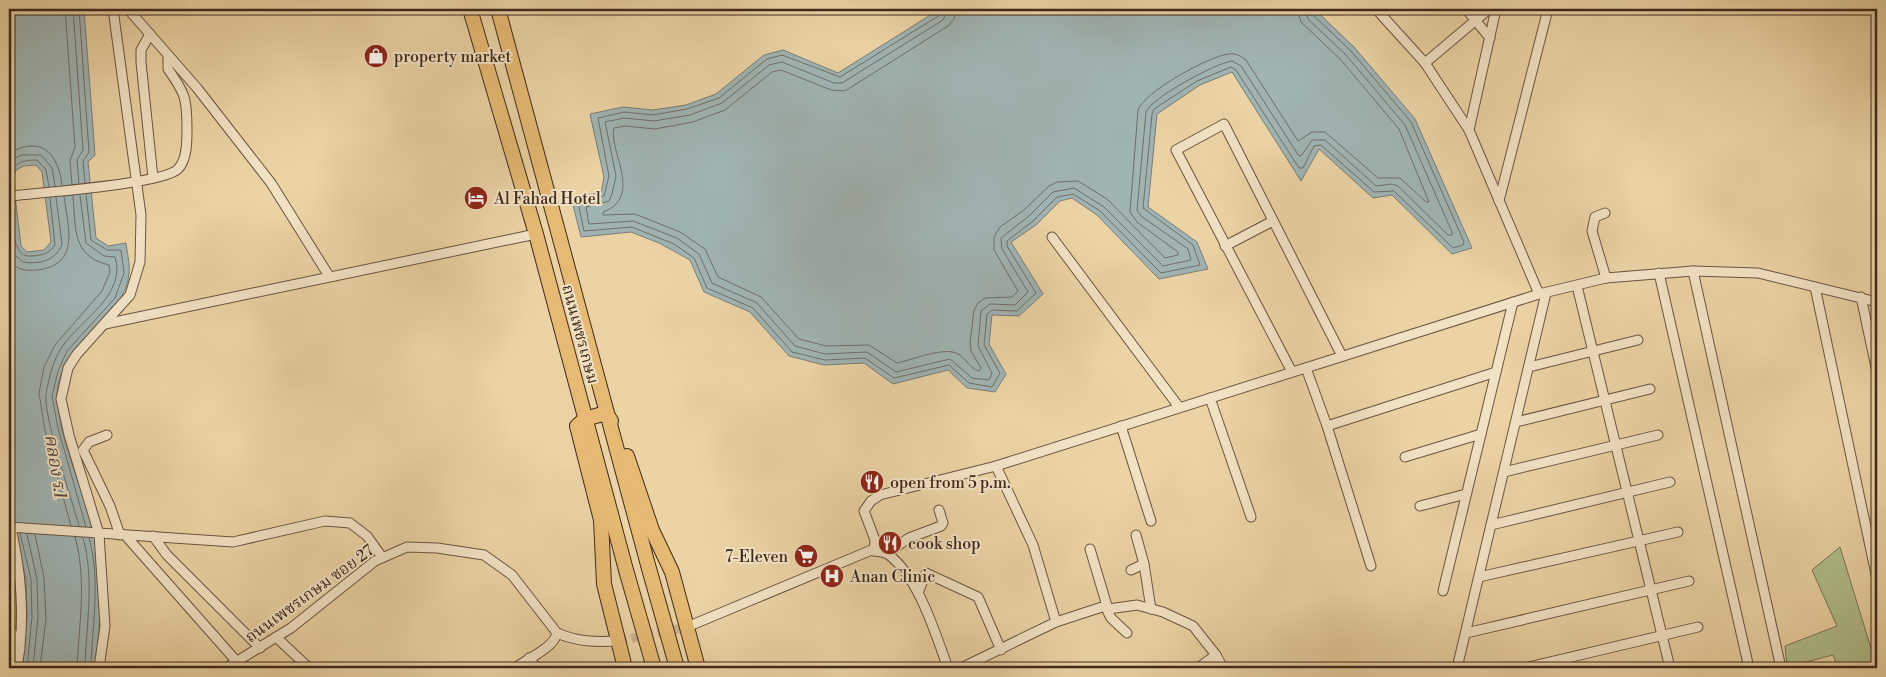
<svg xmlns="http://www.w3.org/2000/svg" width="1886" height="677" viewBox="0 0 1886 677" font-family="'Libre Bodoni','Noto Serif Thai',serif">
<rect width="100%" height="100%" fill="#ebd3a5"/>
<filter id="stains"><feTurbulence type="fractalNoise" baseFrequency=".004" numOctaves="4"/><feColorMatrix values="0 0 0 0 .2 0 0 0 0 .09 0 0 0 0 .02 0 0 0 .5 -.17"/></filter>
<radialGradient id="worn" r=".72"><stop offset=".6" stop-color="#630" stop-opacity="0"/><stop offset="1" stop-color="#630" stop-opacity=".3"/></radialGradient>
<path fill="#b1be8b" stroke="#787454" d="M1840,547L1877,668H1838L1833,655L1787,667L1785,646L1837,626L1812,570Z"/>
<g fill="#9fb4b3" stroke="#797c77" fill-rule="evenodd">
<path d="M9,9H84L95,155L88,162L96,238L108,246L126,243C127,252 130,263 129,273C127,318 55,343 57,398C59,444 89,498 96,544C102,585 100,627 96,668H22L27,617L26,579L9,505ZM36,165L42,172L51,242L44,250L27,252L21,246L13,179L16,170L24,166Z"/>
<path d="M940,9H1314L1354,47L1415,119L1472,248L1452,254L1392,195L1373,198L1319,149L1301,181L1232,72L1200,85L1157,114L1148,207L1197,242L1208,269L1159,279L1097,215L1072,198L1060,201L1036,225L1011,242L1043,294L1019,316L992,315L989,344L1006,374L995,392L967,388L948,370L893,384L864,363L824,365L789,356L750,312L704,292L690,260L659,243L631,232L581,237L571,197L601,193L604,177L590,114L623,107L653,110L686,105L716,94L764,55L783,50L838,73Z"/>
</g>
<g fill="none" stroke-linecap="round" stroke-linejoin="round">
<g stroke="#6f6e68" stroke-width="1">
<path d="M65,9L75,147L70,161L72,184"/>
<path d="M73,9L83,150L77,160L79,184"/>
<path d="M79,9L89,152L83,161L85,183"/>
<path d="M942,9L940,15L840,77L782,55L767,59L719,98L687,109L653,115L624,112L598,118L609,176L604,196L578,202L584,231L632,227L674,244L694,258L707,288L753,308L792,352L825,360L865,358L894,378L949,365L969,383L992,387L1000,373L984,345L987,314L992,310L1017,311L1036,293L1007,246V241L1033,221L1057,197L1073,194L1100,211L1161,273L1200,265L1193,245L1143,208L1152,114L1154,109L1197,81L1231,67L1236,70L1299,168H1303L1314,146L1321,145L1374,192L1394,191L1453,248L1463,245L1464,242L1411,122L1351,51L1312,14L1311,9"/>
<path d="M948,9L943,20L842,83H834L782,62L769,65L722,103L690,115L654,121L624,118L605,122L616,176L612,194L609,201L586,207L589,224L633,221L677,238L699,254L712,283L757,303L795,346L825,354L867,352L896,372L950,359L972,378L989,380L992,373L978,346L981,311L990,304L1015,305L1028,292L1002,249L1001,238L1029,216L1053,192L1074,188L1104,207L1163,266L1191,260L1188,249L1141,216L1137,210L1146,112C1151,98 1216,63 1232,61L1241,66L1299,156L1302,155L1312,140H1325L1376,186L1392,184L1398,186L1448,235H1452V232L1405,125L1346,55L1308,19L1305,9"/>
<path d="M956,9L954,19L948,26L845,91L831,90L781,70L772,72L725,110L693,122L655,129L625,126L614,128C608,150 644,197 603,212V215L635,214L680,232L705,249L718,277L761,297L799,339L826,346L869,345L897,363C912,360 945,346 958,354C966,358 970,369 979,371L981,368L971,351L970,343L974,310L978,303L985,298L1012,297L1018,291L994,250V237L1000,227L1024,210L1049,186L1057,182L1078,181L1107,199L1165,258L1178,255V252L1137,222L1130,212L1138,110C1144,92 1209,56 1229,54C1236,53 1241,56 1246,60L1298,141L1312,132H1325L1378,178H1400L1426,202H1429L1399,129L1341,60L1301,22L1297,9"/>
<path d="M9,153C42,135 58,153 62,185"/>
<path d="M9,162L21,155H41L52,168L55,186"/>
<path d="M9,177C13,163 22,160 37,160L46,170L49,187"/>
<path d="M11,201C13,218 10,259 32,256C44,255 48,254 55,245L50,198"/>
<path d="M9,240L11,252L23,262C39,265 57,260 62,244L56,197"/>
<path d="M9,261C18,270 24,271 37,270C81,265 68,228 64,196"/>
<path d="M71,526L45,431L39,393L44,367L55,345L102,291L110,272L109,265C71,256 76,227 73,196"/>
<path d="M79,526C72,499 43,416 46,394C49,378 53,360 62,347C80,320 127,295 115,257L104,256L86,243L80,195"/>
<path d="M86,527L58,428L52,396L58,371L67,351L115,298L124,273L121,250H107L91,240L86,194"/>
<path d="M20,533L31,579L32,617L27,668"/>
<path d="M27,534L37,579L38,617L33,668"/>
<path d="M35,534L44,578L46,618L40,668"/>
<path d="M75,537C87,580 79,624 77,668"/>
<path d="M83,538C95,580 86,625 85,668"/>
<path d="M89,538C101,581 92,625 91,668"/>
</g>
<path stroke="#c9b18a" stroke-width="9" stroke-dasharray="9 4.5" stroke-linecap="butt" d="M618,641L687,627"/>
<g stroke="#6a543f" stroke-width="11">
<g id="minor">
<path d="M128,9L197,88L271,183L329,276"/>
<path d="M1376,9L1425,63L1469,130L1539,294"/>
<path d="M1466,9L1490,38"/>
<path d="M150,34L141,50V62L153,178"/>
<path d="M1425,63L1489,9"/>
<path d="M1469,130L1496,9"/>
<path d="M9,196C37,193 164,184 178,169C187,160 187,141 187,129C187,98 185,93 168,69V56"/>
<path d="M1499,201L1548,9"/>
<path d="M1605,213L1595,217L1592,231L1606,278"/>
<path d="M1052,237L1179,407"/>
<path d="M1225,246L1273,221"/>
<path d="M1693,271L1781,668"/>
<path d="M1659,273L1749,668"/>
<path d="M1577,286L1670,668"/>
<path d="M1815,287L1877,579"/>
<path d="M1861,297L1877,372"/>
<path d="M105,324L536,234"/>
<path d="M1529,367L1638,340"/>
<path d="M1306,368L1327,426L1371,566"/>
<path d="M1292,372L1176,150L1224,124L1342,356"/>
<path d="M1210,398L1251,517"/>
<path d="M1516,422L1650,389"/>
<path d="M1121,426L1151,521"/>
<path d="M1327,426L1496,372"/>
<path d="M107,435L89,442L83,450L110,506L120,535"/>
<path d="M1405,457L1481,434"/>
<path d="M996,466L1033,545L1056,622"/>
<path d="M1504,472L1658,435"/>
<path d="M1420,506L1466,494"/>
<path d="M9,519C21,569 26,617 17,668"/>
<path d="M1491,525L1670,482"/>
<path d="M9,527L233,542L325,521L350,523L367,536L382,557"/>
<path d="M125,535L238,663"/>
<path d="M1136,535L1144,564L1151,609"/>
<path d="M153,536L167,555L260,648"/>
<path d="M1090,549L1108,609"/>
<path d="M874,551C879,552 885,552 889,555C919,578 935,633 948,668"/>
<path d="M887,553L909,538L941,526L943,523L939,510"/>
<path d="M1131,570L1144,564"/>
<path d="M1479,577L1678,532"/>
<path d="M1443,591L1513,302"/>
<path d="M918,593L926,573L978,597L1001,650"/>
<path d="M1105,606L1111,618L1127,633"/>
<path d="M9,626L20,649"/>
<path d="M687,627L874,549L875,540L864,511L871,501L880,495L996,466L1539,294L1606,278L1693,271L1758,273L1877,302"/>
<path d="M557,633C578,642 595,642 618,641"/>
<path d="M1466,633L1689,581"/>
<path d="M276,637L309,668"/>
<path d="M529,658L537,668"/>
<path d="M99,668L105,626L99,534L69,435L61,399L68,368L77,354L130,295L140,262L141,215L113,9"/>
<path d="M226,668L291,628L375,561L407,547L437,548L484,555L512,575L557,633"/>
<path d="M515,668C527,659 554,648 557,633"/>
<path d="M961,668L1056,622L1105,606L1108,609L1137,605L1163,612L1193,626L1216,655L1223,668"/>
<path d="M1198,668L1216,655"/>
<path d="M1457,668L1546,293"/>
<path d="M1525,668L1698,627"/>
</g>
</g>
<g stroke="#3f291d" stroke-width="16">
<g id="highway">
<path d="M470,9L536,234L626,570"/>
<path d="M498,9L648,565"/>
<path d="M611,421L606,413L585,419L577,426L601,520L604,584L625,668"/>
<path d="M627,456L652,530L672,572L698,668"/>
</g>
</g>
<use href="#minor" stroke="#f2e2c4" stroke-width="9"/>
<use href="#highway" stroke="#e6ba72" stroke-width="14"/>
<g stroke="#3f291d" stroke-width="16" stroke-linecap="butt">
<g id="highway-bridge">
<path d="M648,565L677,668"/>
<path d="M626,570L654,668"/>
</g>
</g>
<use href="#highway-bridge" stroke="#e6ba72" stroke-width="14"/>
</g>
<defs>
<g id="shop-disc" transform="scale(1.25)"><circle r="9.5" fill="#8f2418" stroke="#f2e2c4"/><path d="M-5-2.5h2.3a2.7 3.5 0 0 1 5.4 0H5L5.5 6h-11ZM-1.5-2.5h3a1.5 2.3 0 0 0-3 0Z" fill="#fff"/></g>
<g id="hotel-disc" transform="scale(1.25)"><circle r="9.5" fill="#8f2418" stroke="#f2e2c4"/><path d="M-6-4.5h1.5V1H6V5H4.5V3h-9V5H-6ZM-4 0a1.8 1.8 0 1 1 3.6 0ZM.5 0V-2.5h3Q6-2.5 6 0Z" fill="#fff"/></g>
<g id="restaurant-disc" transform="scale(1.25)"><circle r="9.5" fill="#8f2418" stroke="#f2e2c4"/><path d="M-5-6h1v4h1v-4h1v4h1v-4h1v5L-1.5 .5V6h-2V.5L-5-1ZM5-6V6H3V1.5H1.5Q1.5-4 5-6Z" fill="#fff"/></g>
<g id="supermarket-disc" transform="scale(1.25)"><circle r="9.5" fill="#8f2418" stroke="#f2e2c4"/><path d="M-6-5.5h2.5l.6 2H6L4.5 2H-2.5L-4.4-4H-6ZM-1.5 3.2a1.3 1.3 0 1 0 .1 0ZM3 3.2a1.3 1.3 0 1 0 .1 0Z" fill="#fff"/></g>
<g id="hospital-disc" transform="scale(1.25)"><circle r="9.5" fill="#8f2418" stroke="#f2e2c4"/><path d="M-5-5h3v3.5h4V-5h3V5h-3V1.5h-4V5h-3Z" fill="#fff"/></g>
</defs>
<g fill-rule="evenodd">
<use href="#shop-disc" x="376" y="56"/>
<use href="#hotel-disc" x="476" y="198"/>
<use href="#restaurant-disc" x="872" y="482"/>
<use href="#restaurant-disc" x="890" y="543"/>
<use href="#supermarket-disc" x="806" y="556"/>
<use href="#hospital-disc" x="832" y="576"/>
</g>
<g text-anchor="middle" stroke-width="4" stroke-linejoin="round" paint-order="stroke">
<g font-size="16" fill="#3f291d" stroke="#f2e2c4" text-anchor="start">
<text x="394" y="62">property market</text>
<text x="494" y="204">Al Fahad Hotel</text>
<text x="890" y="488">open from 5 p.m.</text>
<text x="908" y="549">cook shop</text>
<text x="788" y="562" text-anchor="end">7-Eleven</text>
<text x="850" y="582">Anan Clinic</text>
</g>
<g font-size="16" fill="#3f291d" stroke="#f2e2c4">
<text transform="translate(581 334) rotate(75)" y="6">ถนนเพชรเกษม</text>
<text transform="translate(309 593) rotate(-36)" y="6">ถนนเพชรเกษม ซอย 27</text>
</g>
<g font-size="18" font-style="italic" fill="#574c42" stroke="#f2e2c4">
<text transform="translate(56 466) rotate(81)" y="6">คลอง ร.1</text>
</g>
</g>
<rect width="1886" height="677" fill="none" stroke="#ebd3a5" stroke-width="30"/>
<rect x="10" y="10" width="1866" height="657" fill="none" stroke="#3f291d" stroke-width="2.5"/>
<rect x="15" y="15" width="1856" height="647" fill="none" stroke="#3f291d"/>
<rect width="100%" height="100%" filter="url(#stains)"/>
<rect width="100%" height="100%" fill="url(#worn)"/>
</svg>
